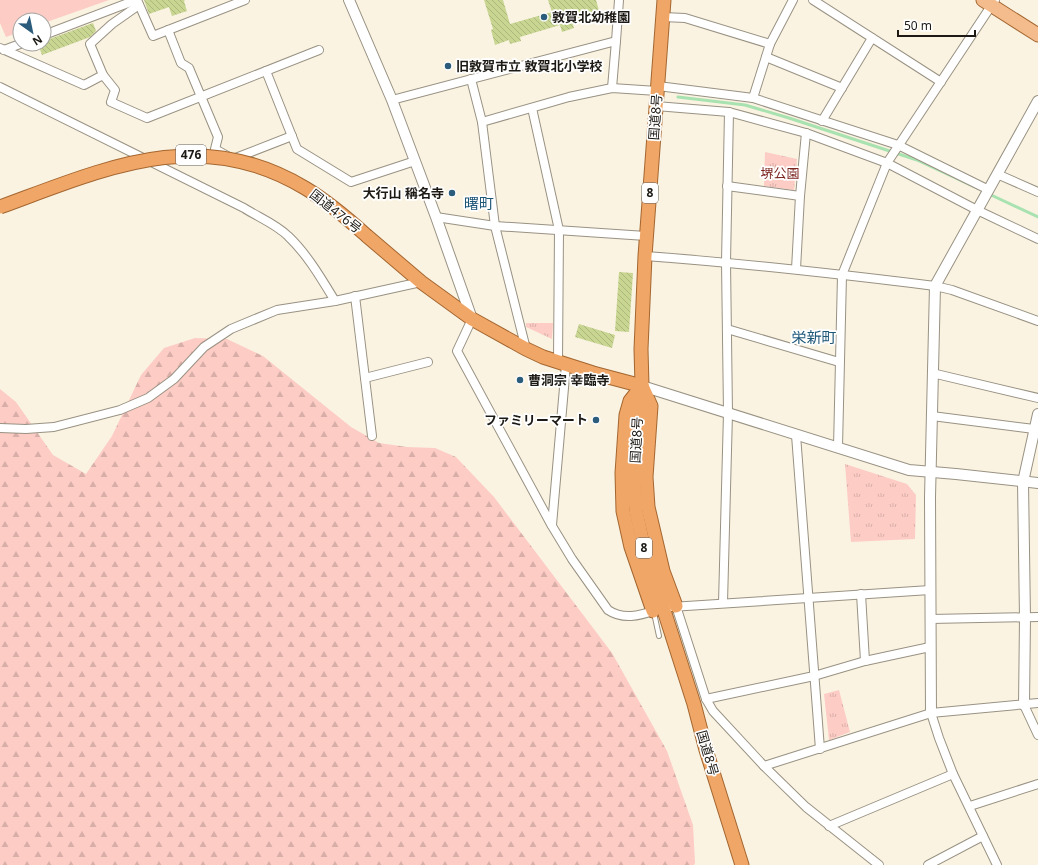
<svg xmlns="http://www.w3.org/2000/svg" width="1038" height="865" viewBox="0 0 1038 865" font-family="'Noto Sans','Noto Sans JP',sans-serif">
<defs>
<pattern id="forest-firs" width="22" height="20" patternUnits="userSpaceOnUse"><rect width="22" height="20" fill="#fdccc5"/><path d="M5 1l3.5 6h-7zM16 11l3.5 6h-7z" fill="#d8afa8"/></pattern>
<pattern id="park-tufts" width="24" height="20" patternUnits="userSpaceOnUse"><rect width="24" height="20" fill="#fdccc5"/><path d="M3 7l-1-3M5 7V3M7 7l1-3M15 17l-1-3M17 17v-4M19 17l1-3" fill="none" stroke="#d8afa8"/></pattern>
<pattern id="building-back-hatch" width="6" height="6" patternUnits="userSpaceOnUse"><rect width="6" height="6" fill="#c8d692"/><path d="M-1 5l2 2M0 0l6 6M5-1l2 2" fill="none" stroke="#abb77d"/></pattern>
</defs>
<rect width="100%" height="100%" fill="#faf3e2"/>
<path fill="#fdccc5" d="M0,0H109L44,23V20H20V32L6,37L0,23Z"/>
<path fill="url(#forest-firs)" d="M195,338L227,339L263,356L351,427L379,443L407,447L435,448L456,457L494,497L612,653L667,751L693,825L695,863L694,865H0V389L16,402L53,455L86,474L112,436L141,375L164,348Z"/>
<g fill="url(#park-tufts)">
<path d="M765,152L797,159L794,190L764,186Z"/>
<path d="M526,323H553L552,339L526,327Z"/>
<path d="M845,464L907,484L916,495L915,539L851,542Z"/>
<path d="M839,690L850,732L829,740L824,694Z"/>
</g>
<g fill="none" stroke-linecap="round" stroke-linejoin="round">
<g stroke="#a8e2b0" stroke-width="3">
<path d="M678,97L745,105L789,118L917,160L977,188"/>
<path d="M989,194L1038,217"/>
</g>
</g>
<g fill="url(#building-back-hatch)">
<path d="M144,0H185L184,1L187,11L172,16L169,7L149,14Z"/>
<path d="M484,0H503L510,24L552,12L548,0H596L600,14L572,22L574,28L562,32L560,25L520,37L521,41L510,44L509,40L495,45L491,30L493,29Z"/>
<path d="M93,23L96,31L90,37L42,55L38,44H44V41Z"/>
<path d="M619,272L633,273L629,332L615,331Z"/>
<path d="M579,324L615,335L612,348L575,337Z"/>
</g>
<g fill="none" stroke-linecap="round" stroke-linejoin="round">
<g stroke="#999283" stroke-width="6">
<path id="service" d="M654,613L659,636"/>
</g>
<g stroke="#999283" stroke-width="10">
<g id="minor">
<path d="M137,0L153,36L245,0"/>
<path d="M813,0L941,82"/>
<path d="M663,17L685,18L770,44"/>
<path d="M168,30L181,63L189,68L218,137L215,149L233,159L292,136"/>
<path d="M44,35L136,0"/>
<path d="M616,41L619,0"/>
<path d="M0,48L84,85L103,75L115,90L111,102L147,118L319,50"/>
<path d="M4,50L20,44"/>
<path d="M766,57L842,88"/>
<path d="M266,71L297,149L351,182L415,161"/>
<path d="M103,75L90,44L112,24L139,5"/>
<path d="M471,79L482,122L495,226L526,349"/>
<path d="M658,86L753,98L898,145L989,190"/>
<path d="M0,87L244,208C258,217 276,224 288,236C307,254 321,278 335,301"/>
<path d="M753,98L770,44L793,0"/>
<path d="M392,100L616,41L612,88"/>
<path d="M656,106L729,112L806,133L887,163L977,210L1038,239"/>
<path d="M532,108L559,230L558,362"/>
<path d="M822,121L872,38"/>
<path d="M482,122L569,97L612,88L657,91"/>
<path d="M997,174L1038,192"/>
<path d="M727,186L800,196"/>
<path d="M436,217L495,226L646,236"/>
<path d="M645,256C742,263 838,274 935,286L952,290L1038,321"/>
<path d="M796,269L800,196L806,133"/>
<path d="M355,296L372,436"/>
<path d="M472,319L457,351L552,526L572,559L608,610C623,620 639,616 656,610"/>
<path d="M727,329L839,362"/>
<path d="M932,373L1038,398"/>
<path d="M365,378L428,362"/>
<path d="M932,416L1034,429"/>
<path d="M0,428L26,429L54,427L120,410L148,398L174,379L204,347L231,329L277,310L335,301L421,282"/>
<path d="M796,435L820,749"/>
<path d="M838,447L842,275L887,163L995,0"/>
<path d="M552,525L566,365"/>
<path d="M861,594L865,661"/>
<path d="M723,603L728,413L726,262L729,112"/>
<path d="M676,606L706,699L713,711L764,766L806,807L879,865"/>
<path d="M671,607L930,590"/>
<path d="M930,619L1038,617"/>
<path d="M706,699L814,676L865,661L930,647"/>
<path d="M1024,705L1038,735"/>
<path d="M931,713L939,738L953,774L997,865"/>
<path d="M764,766L931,713L1038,703"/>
<path d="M970,806L1038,784"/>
<path d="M829,826L953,774"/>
<path d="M928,865L983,836"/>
</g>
</g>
<g stroke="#999283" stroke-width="12">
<g id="tertiary">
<path d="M349,0L392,100L436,217L472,319"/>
<path d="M642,386L909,470L956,474L1038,483"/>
<path d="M1024,705L1025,618L1023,482L1038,414"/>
<path d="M931,713L930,497L935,286L1038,101"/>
</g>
</g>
<g stroke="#a46630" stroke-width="15">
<path id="primary" d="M983,0L1038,35"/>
</g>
<g stroke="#a46630" stroke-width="15">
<g id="trunk">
<path d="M664,0L645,256L641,349L642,386L638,412L635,444L634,483L636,511L644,548L694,704L706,750L742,865"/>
<path d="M367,236L421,282L472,319L526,349L543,357L593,373L642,386"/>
<path d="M642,386L651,406L646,477L648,507L663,571L676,606"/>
<path d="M641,387L630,401L626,415L622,473L623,511L631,547L653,611"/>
</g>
</g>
<use href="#service" stroke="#fff" stroke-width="4"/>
<use href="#minor" stroke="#fff" stroke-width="8"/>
<use href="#tertiary" stroke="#fff" stroke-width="10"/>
<use href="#primary" stroke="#f4bc8c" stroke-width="13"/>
<use href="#trunk" stroke="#f0a666" stroke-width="13"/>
<g stroke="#a46630" stroke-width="15" stroke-linecap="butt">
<path id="trunk-bridge" d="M0,207C104,169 199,124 305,188C327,201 347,218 367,236"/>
</g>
<use href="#trunk-bridge" stroke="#f0a666" stroke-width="13"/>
</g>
<g fill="#2c5c7b" stroke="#fff" stroke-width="1.5">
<circle cx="544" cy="17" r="4"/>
<circle cx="448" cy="66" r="4"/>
<circle cx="452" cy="193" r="4"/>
<circle cx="520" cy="380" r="4"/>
<circle cx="596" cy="420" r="4"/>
</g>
<g text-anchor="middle" stroke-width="3.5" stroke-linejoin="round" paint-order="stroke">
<g fill="#fff" stroke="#615f5b" stroke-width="1">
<rect x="176" y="145" width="30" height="20" rx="3"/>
<rect x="642" y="183" width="16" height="20" rx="3"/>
<rect x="636" y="538" width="16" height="20" rx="3"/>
</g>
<g font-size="12" font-weight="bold" fill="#1d1a15">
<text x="191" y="159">476</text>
<text x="650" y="197">8</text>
<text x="644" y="552">8</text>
</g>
<g font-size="13" font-weight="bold" fill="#1d1a15" stroke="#fff" text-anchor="start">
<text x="552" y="22">敦賀北幼稚園</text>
<text x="456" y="71">旧敦賀市立 敦賀北小学校</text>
<text x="444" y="198" text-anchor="end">大行山 稱名寺</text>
<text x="528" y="385">曹洞宗 幸臨寺</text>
<text x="588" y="425" text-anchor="end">ファミリーマート</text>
</g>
<g font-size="13" fill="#1d1a15" stroke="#fff">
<text transform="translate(655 117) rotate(-86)" y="5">国道8号</text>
<text transform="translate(336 211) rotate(38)" y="5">国道476号</text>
<text transform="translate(636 440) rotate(-87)" y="5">国道8号</text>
<text transform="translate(708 753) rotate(74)" y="5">国道8号</text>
</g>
<g font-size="13" fill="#7b241f" stroke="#fff">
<text x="780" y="178">堺公園</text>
</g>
<g font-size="15" fill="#1e5678" stroke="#fff">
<text x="479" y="209">曙町</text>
<text x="814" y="343">栄新町</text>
</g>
</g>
<g transform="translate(32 32) rotate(147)"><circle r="19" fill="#ffffff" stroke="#a5a3a1"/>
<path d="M0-3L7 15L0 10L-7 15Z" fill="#2c5c7b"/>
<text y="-6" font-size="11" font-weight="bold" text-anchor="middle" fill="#1d1a15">N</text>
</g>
<path d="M898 30v6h77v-6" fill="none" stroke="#1d1a15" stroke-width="2"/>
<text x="904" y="30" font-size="12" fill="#1d1a15" stroke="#ffffff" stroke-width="3" paint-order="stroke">50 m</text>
</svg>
